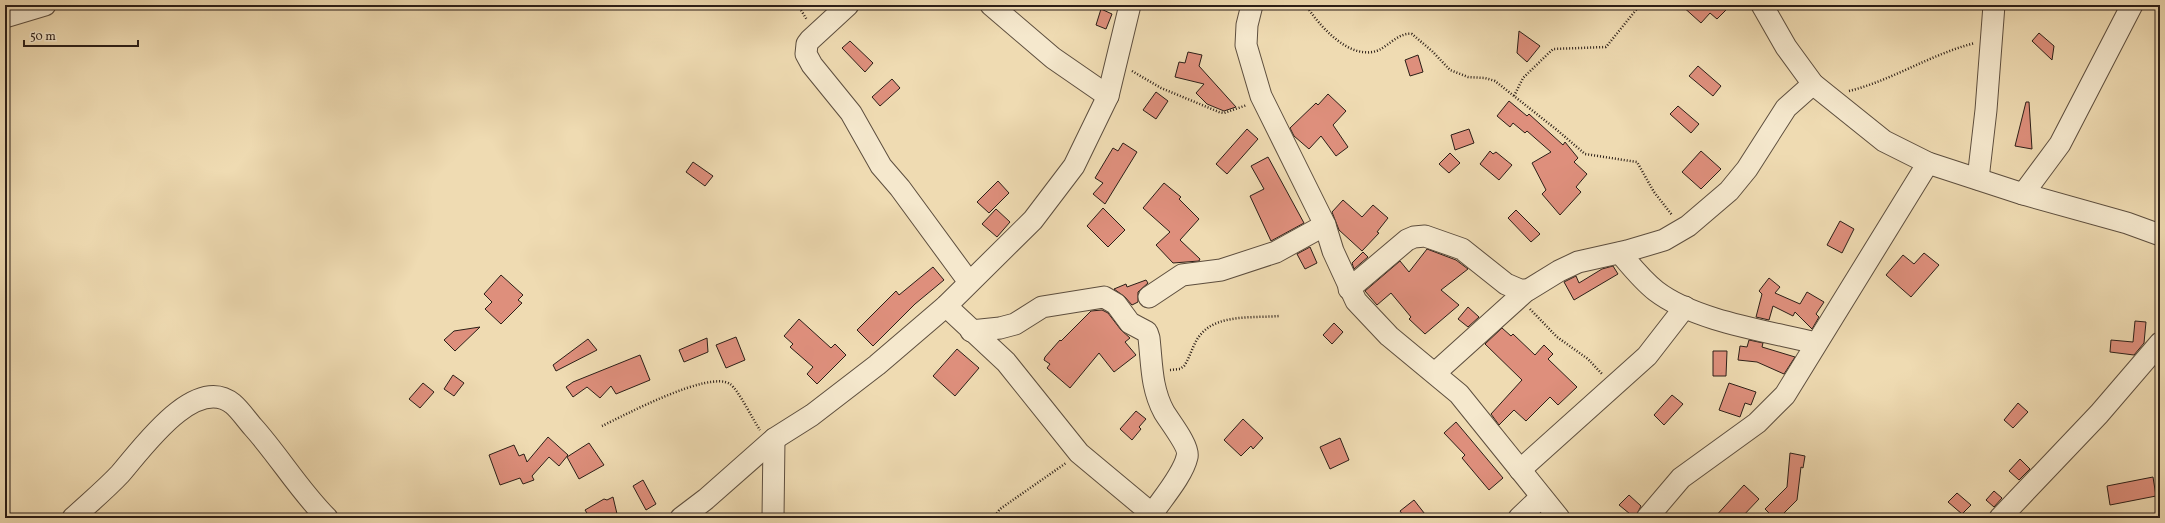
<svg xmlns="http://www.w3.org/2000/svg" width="2165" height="523" viewBox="0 0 2165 523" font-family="Vollkorn,serif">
<rect width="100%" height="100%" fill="#efdbb2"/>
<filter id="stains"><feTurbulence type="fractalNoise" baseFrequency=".005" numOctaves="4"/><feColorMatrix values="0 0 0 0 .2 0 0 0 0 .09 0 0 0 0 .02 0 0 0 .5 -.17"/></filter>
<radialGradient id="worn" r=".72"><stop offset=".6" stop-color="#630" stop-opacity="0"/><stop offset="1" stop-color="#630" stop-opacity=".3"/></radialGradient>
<g fill="#de8f7c" stroke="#2c1f18">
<path d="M1681,5H1731L1717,19L1710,13L1701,23Z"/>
<path d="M1101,9L1112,14L1106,29L1096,25Z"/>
<path d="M1519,31L1540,46L1527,62L1517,53Z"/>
<path d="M2039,33L2054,46L2052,60L2032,41Z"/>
<path d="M850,41L873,63L865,72L842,48Z"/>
<path d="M1188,52L1202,55L1199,66L1236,107L1224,111L1207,104L1196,93L1204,84L1175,77L1179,62L1185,63Z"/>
<path d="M1418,55L1423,72L1410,76L1405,60Z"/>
<path d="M1698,66L1721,86L1713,96L1689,76Z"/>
<path d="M892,79L900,88L880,106L872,97Z"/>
<path d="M1156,92L1168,101L1156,119L1143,110Z"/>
<path d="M1328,94L1346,111L1333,125L1348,147L1336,156L1321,136L1309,149L1294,136L1290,128L1316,103L1318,105Z"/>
<path d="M1509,101L1527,116L1529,114L1563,145L1565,142L1578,158L1574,162L1587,174L1576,187L1581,192L1560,215L1542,194L1546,190L1532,163L1551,152L1527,131L1525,133L1513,123L1510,127L1497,116Z"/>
<path d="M2026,102H2029L2032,149L2015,146Z"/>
<path d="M1678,106L1699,124L1691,133L1670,114Z"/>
<path d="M1247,129L1258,139L1227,174L1216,164Z"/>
<path d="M1469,129L1474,143L1455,150L1451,135Z"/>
<path d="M1123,143L1137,152L1105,204L1093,194L1103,183L1095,178L1113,148L1118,151Z"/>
<path d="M1490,151L1493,154L1496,152L1512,165L1499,180L1480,164Z"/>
<path d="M1701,151L1721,169L1701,189L1682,172Z"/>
<path d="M1450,153L1460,163L1449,173L1439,164Z"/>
<path d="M1268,157L1304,223L1271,241L1250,196L1264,189L1251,166Z"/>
<path d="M693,162L713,176L705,186L686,172Z"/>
<path d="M998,181L1009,193L989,213L977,202Z"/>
<path d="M1164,183L1181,197L1179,199L1199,219L1180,240L1200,259L1199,261L1173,263L1156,245L1170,232L1143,208Z"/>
<path d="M1343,200L1362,217L1373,205L1388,218L1377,232L1379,233L1362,251L1339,230L1332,212Z"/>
<path d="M1103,208L1125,230L1108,247L1087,226Z"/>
<path d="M996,209L1010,222L997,237L982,224Z"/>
<path d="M1516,210L1540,234L1531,242L1508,218Z"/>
<path d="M1840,221L1854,229L1842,253L1827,245Z"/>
<path d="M1310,247L1317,263L1305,269L1297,254Z"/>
<path d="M1427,249L1456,260L1468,269L1441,290L1459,305L1425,334L1409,319L1411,317L1391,293L1377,305L1365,291L1400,261L1409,272Z"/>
<path d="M1363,252L1368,257L1354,269L1352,263Z"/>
<path d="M1924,253L1939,265L1911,297L1886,275L1903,255L1914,264Z"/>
<path d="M1613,266L1618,274L1574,300L1564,282L1576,276L1579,283L1602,269Z"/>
<path d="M933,267L944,280L915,304L873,346L857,330L896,291L899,295Z"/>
<path d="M501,275L523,295L518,300L522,303L501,324L485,309L492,302L484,294Z"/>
<path d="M1769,278L1780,287L1775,293L1800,304L1807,292L1824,302L1816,314L1819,317L1812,329L1795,312L1793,316L1773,306L1769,320L1756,317L1762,294L1759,291Z"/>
<path d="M1146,280L1148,283L1138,292V302L1132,305L1125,297L1114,289L1126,284L1127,287Z"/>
<path d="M1468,307L1479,317L1468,327L1458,319Z"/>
<path d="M1102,310L1108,313L1121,330L1130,338L1125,342L1136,355L1114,372L1099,353L1070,388L1047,368L1050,364L1044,360L1045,357L1060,340L1061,341L1091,311Z"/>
<path d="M799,319L831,348L835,344L846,355L817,384L807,374L813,367L790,347L793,344L784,336Z"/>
<path d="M2135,321L2146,322L2144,343L2134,355L2110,352L2111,340L2133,342Z"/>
<path d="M1334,323L1343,332L1332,344L1323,335Z"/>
<path d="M480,327L455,351L444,340L454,331Z"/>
<path d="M1502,328L1511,336L1513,334L1535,355L1544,345L1553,354L1548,359L1577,387L1558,405L1550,397L1526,421L1514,410L1499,425L1491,414L1522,380L1485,344Z"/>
<path d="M736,337L745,360L726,368L716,345Z"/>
<path d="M707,338L708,352L684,362L679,350Z"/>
<path d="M588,339L597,350L556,371L553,365Z"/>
<path d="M1749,340L1763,343L1762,347L1795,357L1784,374L1757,362L1738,360L1740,346L1747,347Z"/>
<path d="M957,349L979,368L955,396L933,376Z"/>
<path d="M1713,351H1727L1726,376H1713Z"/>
<path d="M640,355L650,380L616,394L611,386L600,398L587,387L573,397L566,387L573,382Z"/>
<path d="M453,375L464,383L454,396L444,389Z"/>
<path d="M423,383L434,392L420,408L409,399Z"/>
<path d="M1729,383L1756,392L1751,405L1745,403L1740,417L1719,410Z"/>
<path d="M1672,395L1683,404L1664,425L1654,415Z"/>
<path d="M2018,403L2028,412L2013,428L2004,420Z"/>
<path d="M1136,411L1146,419L1139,427L1141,429L1132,440L1120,429Z"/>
<path d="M1243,419L1263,438L1253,449L1251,446L1241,456L1224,440Z"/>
<path d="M1456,422L1503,478L1489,490L1462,458L1465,455L1444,433Z"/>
<path d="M548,437L568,455L559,466L549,457L532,476L534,480L523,484L520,478L500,485L489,455L514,445L519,456L524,454L527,462Z"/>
<path d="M1340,438L1349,460L1330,469L1320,447Z"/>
<path d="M589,443L604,465L579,479L567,457Z"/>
<path d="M1790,453L1805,456L1803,468L1801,467L1797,500L1779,518H1774L1765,509L1787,487Z"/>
<path d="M2020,459L2030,469L2019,480L2009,471Z"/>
<path d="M2153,477L2156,496L2110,505L2107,486Z"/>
<path d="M643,480L656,504L646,510L633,486Z"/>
<path d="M1744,485L1759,499L1741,518H1714Z"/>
<path d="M1994,491L2002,498L1994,507L1986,500Z"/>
<path d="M1957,493L1971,505L1962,514L1948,502Z"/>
<path d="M1629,495L1641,506L1635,518L1619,505Z"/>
<path d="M613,497L618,518H590L585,510L604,499L607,500Z"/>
<path d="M1414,500L1428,518H1405L1400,511Z"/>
</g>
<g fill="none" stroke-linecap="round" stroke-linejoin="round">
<g stroke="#5d4e3e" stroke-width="23">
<g id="minor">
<path d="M848,5L810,40L807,44L806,54L812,65L851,113L881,166L900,188L969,282"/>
<path d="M991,5L1053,58L1108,96"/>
<path d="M1252,5L1247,25L1246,45L1261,96L1325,225L1333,251L1356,301L1389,336L1459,394L1559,518"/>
<path d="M1762,5L1786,47L1813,84L1884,141L1928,163L2023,194L2127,223L2160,235"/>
<path d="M5,17L45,5"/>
<path d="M1978,179L1986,110L1994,5"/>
<path d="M2023,194L2060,144L2132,5"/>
<path d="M1620,253C1631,266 1642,280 1656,291C1695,321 1767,331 1816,343"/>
<path d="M1349,289L1407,240L1414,237L1425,236L1462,249L1506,284L1520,290H1528L1559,271L1578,262L1627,251L1664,240L1688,226L1729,191L1747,169L1786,108L1813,84"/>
<path d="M1149,297L1182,275L1221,270L1276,252L1325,225"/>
<path d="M946,306L1006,362L1079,453L1157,518"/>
<path d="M971,331L1000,328L1015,324L1042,307L1104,297L1116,304L1130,323L1147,332L1149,338C1152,364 1151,388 1164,412C1170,422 1190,447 1187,457C1183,475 1162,499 1152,514"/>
<path d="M1435,373L1527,290"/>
<path d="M1520,470L1647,356L1685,307"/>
<path d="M73,518C89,503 105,490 120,474C141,450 195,373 233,404C240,410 246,419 253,427C279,456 299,490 327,518"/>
<path d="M681,518L706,499L774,439L812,415L877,365L946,306L1033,220L1074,166L1108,96L1130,5"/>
<path d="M773,518L774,439"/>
<path d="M1519,518L1541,497"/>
<path d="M1647,518L1681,478L1757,423L1785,395L1928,163"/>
<path d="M2000,518L2099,414L2160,343"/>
</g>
</g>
<g stroke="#2c1f18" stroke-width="2.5" stroke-dasharray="1 2" stroke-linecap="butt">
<path d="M798,5L807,20"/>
<path d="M1306,5C1319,26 1351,62 1379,50C1389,45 1400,32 1412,34L1432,51L1450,70L1468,77L1485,78L1495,81L1557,130L1585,154L1637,162L1654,192L1672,215"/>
<path d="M1132,71L1161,88L1219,112L1224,113L1247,105"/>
<path d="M1849,91C1893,80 1931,54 1975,43"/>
<path d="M1514,96L1523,78L1553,49L1606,47L1640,5"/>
<path d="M1530,309L1557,337L1588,359L1602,374"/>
<path d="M1170,370L1180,369L1184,366C1191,356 1193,342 1202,333C1219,314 1256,318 1280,316"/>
<path d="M602,426C625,415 709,370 730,384C738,389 753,420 760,430"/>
<path d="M993,518L1000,509L1066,463"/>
</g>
<use href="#minor" stroke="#f5e8cd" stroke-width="21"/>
</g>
<rect width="2165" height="523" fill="none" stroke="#efdbb2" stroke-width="20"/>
<rect x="6" y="6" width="2153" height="511" fill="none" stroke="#2c1f18" stroke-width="2"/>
<rect x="10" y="10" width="2145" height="503" fill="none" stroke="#2c1f18"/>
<path d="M24 40v6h114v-6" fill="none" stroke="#2c1f18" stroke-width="2"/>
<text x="30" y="40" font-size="12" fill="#2c1f18" stroke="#f5e8cd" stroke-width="3" paint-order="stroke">50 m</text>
<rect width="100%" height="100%" filter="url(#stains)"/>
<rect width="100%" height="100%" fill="url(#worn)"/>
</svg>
